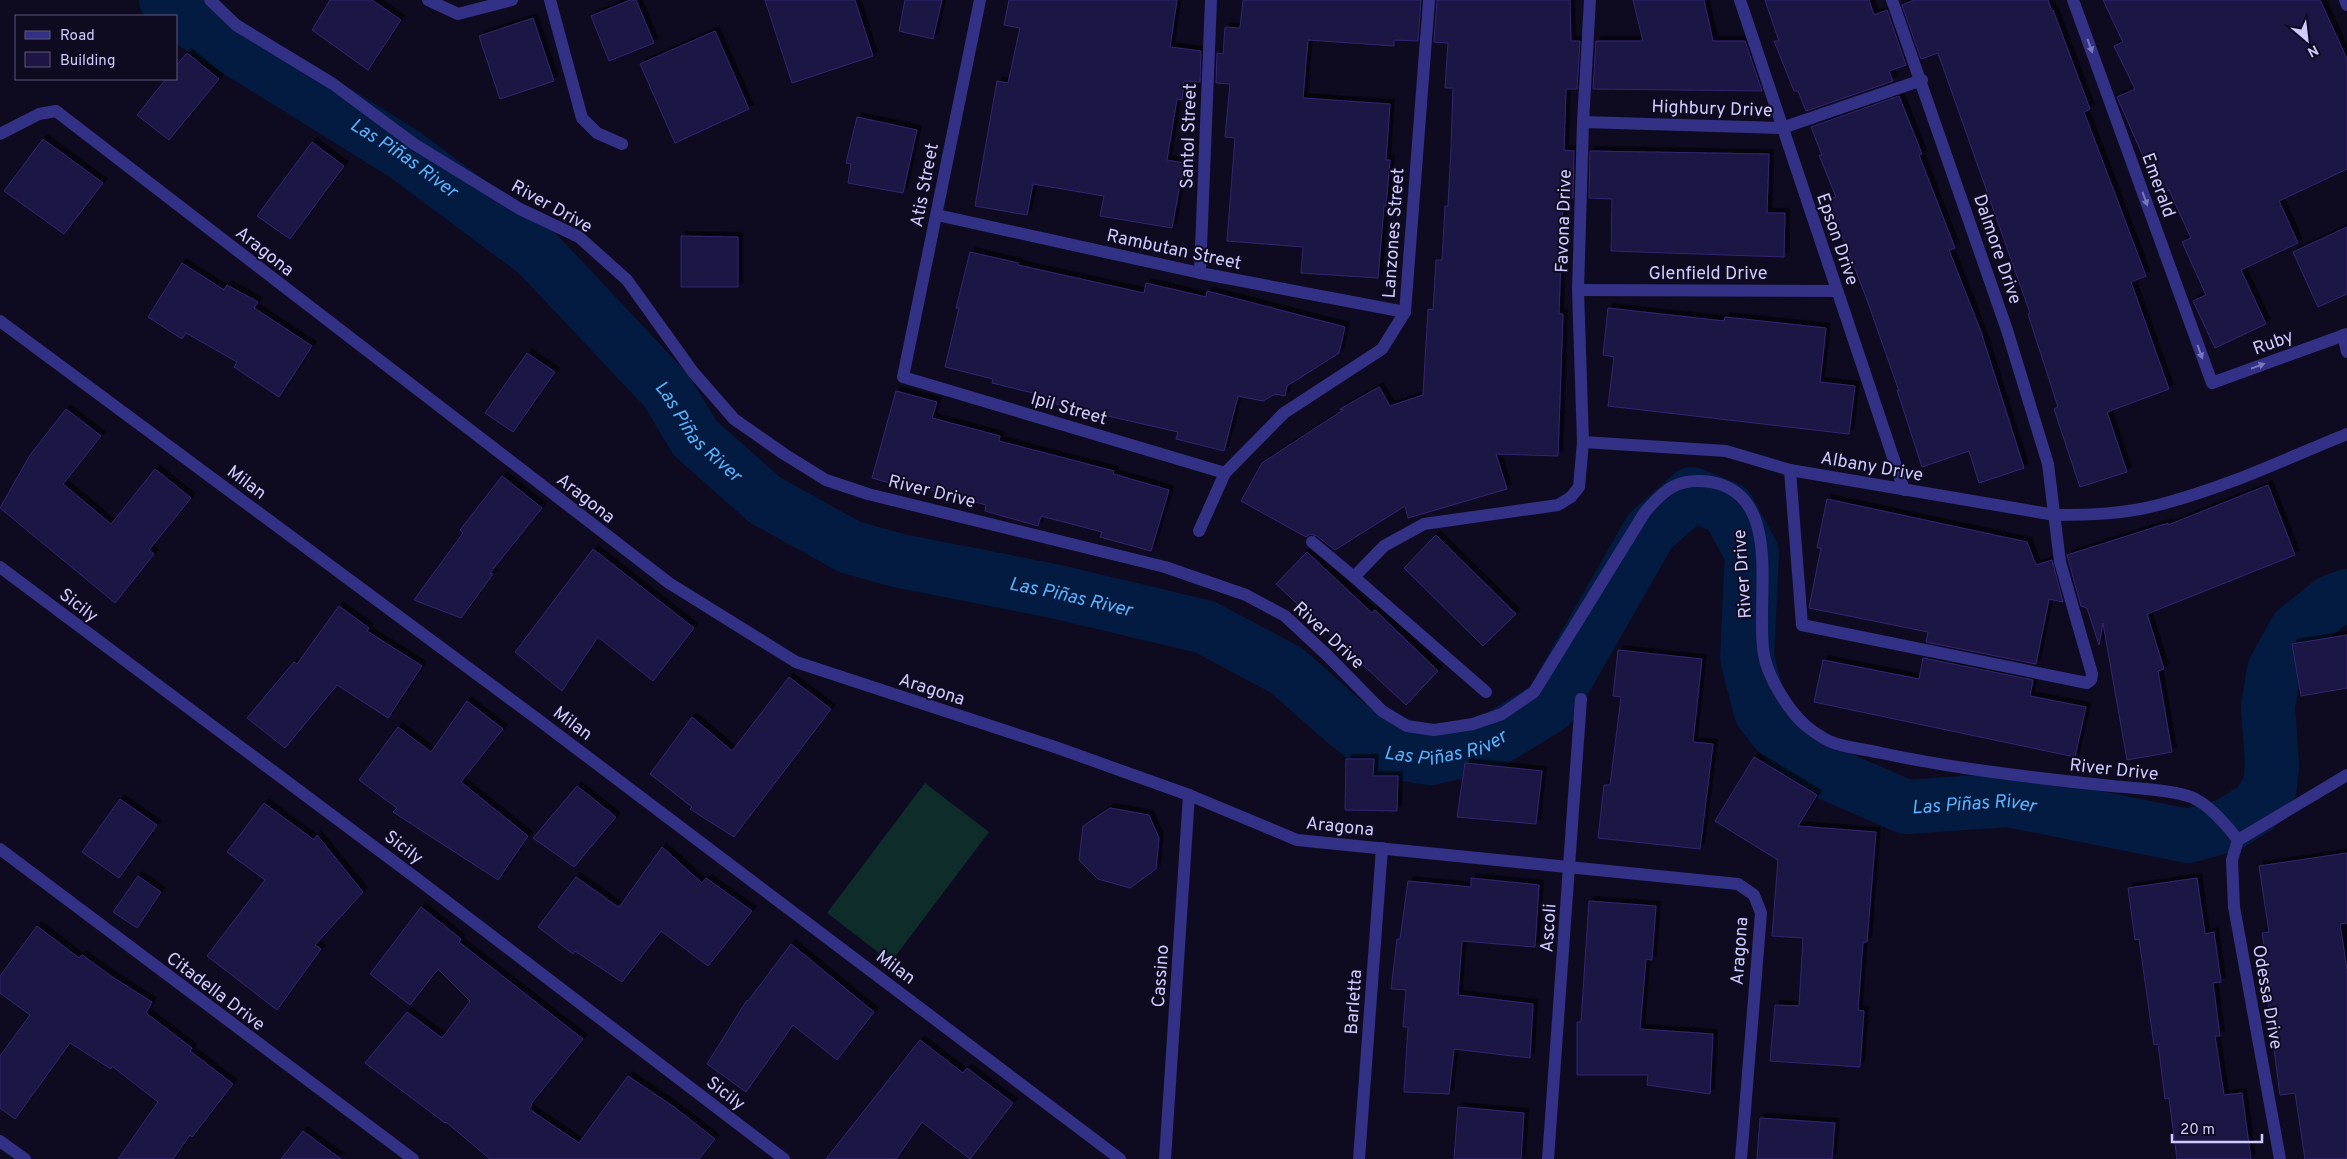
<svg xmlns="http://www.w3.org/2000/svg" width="2347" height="1159" viewBox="0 0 2347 1159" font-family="Overpass,sans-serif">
<defs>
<filter id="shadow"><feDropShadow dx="4.5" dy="-4.5" stdDeviation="0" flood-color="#0009"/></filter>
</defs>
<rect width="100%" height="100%" fill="#0e0b21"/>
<path fill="#0d2c2a" d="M925,783L989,832L891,962L827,913Z"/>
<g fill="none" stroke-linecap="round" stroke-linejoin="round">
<path stroke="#041b41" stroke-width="54" id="s1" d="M166,0L184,17L404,154L537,253L666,390L695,438L765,500L850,547L896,560L1058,592L1205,627L1286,670L1346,723L1383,751L1430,758L1483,747L1550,706L1650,531L1692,494L1728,509L1752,553L1747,658L1761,712L1800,761L1906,807L2008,800L2188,836L2228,825L2257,807L2270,787L2272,765L2268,707L2274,670L2296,630L2331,602L2347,596"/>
</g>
<g fill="#1e1544" stroke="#332572" filter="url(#shadow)">
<path d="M330,0H372L401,20L368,70L312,30Z"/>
<path d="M630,0H636L654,43L609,61L591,16Z"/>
<path d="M765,0H855L873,56L792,83Z"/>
<path d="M905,0H942L933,39L899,31Z"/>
<path d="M1009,0H1177L1170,47L1201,51L1200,82L1184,81L1182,100L1177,99L1167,160L1184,163L1172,228L1100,216L1104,196L1033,184L1027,215L975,206L997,81L1008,83L1020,28L1004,25Z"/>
<path d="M1243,0H1421L1418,41L1394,40V46L1308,40L1303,98L1390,104L1386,160H1390L1386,206H1384L1378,278L1301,273L1303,247L1227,241L1235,138L1225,137L1230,84L1216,83L1217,53L1223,54L1225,27L1240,28Z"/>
<path d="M1437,0H1570L1571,41H1580L1577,89H1566L1564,150L1574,151L1573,198H1563L1559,314H1563L1558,456L1496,454L1507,489L1408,518L1405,506L1335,550L1317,536L1310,534L1306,537L1241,501L1262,463L1343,410L1340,409L1379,387L1390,406L1423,395L1428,309L1433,310L1436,260H1442L1445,206H1448L1451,147L1453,88H1445L1448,43L1434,42Z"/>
<path d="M1633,0H1704L1713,41H1745L1762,91L1593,89L1596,41H1643Z"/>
<path d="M1765,0H1869L1874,15L1887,10L1906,65L1889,71L1893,81L1806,111L1798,91H1794L1774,41H1779Z"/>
<path d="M1914,0H2048L2052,11L2053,10L2090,109L2084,112L2146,276L2131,282L2169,389L2107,412L2127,472L2080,487L2054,409L2058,407L2028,314L2030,313L1938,53L1921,59L1902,5Z"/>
<path d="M2103,0H2320L2347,59V169L2279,201L2298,243L2241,270L2266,324L2215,348L2193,301L2206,295L2182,242L2191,238L2169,190L2160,195L2117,97L2135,89L2114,46L2123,42Z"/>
<path d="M533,18L554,81L500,99L479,36Z"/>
<path d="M715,31L749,109L675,143L640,64Z"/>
<path d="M187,53L219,79L169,140L137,115L166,79H176V66Z"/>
<path d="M1899,96L1922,154L1919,155L1955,248L1949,250L1981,332L2024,468L1979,483L1969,451L1922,467L1897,390L1899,391L1866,297L1828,200L1836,197L1819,155H1822L1811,127Z"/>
<path d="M857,117L917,130L903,193L848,183L851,164L846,163Z"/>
<path d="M43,139L103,183L64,234L4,191Z"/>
<path d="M312,142L344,166L290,239L257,216Z"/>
<path d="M1590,151L1769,154L1767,213H1785L1784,257L1611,251L1612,199L1589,198Z"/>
<path d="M2347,227V294L2318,307L2293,252Z"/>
<path d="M681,236L738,237V287H681Z"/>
<path d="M970,252L1018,263V265L1144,293L1146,283L1206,297L1207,291L1345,327L1339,353L1287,386L1285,396L1275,394L1263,401L1238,396L1224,451L1176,439L1178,432L1051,403L1053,398L992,383L993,379L945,367L959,308H956Z"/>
<path d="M182,263L224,290L227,285L258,302L254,308L312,346L279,397L234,367L237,362L186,333L182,339L148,317Z"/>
<path d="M1608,308L1724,321L1725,317L1826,328L1820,382L1855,386L1849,434L1608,406L1614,357L1603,355Z"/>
<path d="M527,353L555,372L513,432L485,413Z"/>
<path d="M896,391L937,402L932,418L1000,436L999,441L1114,471L1113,474L1169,490L1151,551L1100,537L1102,532L1041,516L1038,526L985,511L986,505L913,485L912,489L872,478Z"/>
<path d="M66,409L101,436L63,484L111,524L155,469L191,498L149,550L154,554L115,603L0,508L30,455Z"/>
<path d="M502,476L542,508L490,573L493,574L461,618L414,600L463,533L460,530Z"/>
<path d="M2268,485L2295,555L2147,614L2164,669L2158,671L2172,752L2127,760L2103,623L2099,645L2087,608L2081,606L2067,555L2168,523V525Z"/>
<path d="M1827,499L2027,542L2036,565L2052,560L2063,602L2049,599L2036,664L1926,642L1928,632L1809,608L1821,548H1817Z"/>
<path d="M1436,535L1516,614L1483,646L1404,568Z"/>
<path d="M593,549L694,628L653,681L598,637L562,691L515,652Z"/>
<path d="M1307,552L1372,613L1375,610L1438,671L1406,705L1276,584Z"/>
<path d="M339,606L369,628L367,631L422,666L388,718L337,685L285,748L247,718L294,662L297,664Z"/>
<path d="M2347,635V688L2301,696L2292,644Z"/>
<path d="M1618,650L1702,659L1693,742L1713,744L1700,849L1598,838L1604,785H1610L1621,697L1613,696Z"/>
<path d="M1923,658L2033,680L2030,696L2086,707L2075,757L1814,702L1823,660L1919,679Z"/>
<path d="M789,677L831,709L734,837L690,809L692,807L650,774L692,717L732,751Z"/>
<path d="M467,701L503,729L461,782L528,836L498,880L393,812L397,808L359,780L398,727L431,752Z"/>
<path d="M1754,757L1817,795L1798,826L1876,832L1867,942H1863L1858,1010L1864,1011L1860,1067L1770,1061L1775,1005L1799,1006L1803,938L1772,936L1778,860L1715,821Z"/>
<path d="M1346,759H1374L1373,776H1398L1397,811L1345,810Z"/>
<path d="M1465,763L1542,771L1536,824L1457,817Z"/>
<path d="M577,786L616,817L574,867L533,838Z"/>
<path d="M120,799L157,825L119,878L82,852Z"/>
<path d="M264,803L314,840L317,835L363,892L315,945L321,949L277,1010L207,956L265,880L227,852Z"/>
<path d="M1110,808L1149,815L1159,838L1156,869L1130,888L1098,879L1079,860L1083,826Z"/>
<path d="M662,847L702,883L706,878L752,911L708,966L661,931L622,982L575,951L573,954L538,927L576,877L618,907L620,906Z"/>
<path d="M2347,853V923L2340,924L2347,970V1159H2305L2295,1093L2280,1095L2266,988L2271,987L2262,933L2269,932L2259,866Z"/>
<path d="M138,876L161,892L137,928L113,912Z"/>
<path d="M1471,878L1539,885L1535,947L1462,941L1458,995L1533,1004L1530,1058L1454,1049L1449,1094L1404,1092L1408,1027H1403L1406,990L1391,989L1397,939H1400L1408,881L1471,887Z"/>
<path d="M2197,878L2205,934L2214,932L2221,982L2213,983L2220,1036H2215L2224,1095L2242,1093L2251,1159H2177L2169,1098L2165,1099L2158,1044L2154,1045L2139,939L2135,940L2128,888Z"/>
<path d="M1589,901L1656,906L1652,960L1646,959L1640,1029L1713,1034L1710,1094L1647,1085L1648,1075H1577V1022H1581Z"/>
<path d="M421,907L461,939L459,942L583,1039L531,1104L532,1105L529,1109L579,1143L628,1076L674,1107L715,1139L699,1159H490L446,1122L445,1123L365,1063L407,1012L442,1038L470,1001L438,969L410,1005L370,974Z"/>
<path d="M37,926L79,958L82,955L114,978L152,1002L146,1013L192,1048L190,1051L233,1084L192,1137L190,1135L173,1159H118L158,1102L112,1066L111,1069L70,1043L15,1119L0,1108V1056L30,1015L0,993V976Z"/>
<path d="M791,944L874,1012L837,1060L793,1025L746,1092L707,1064L747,1000L748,1001Z"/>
<path d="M920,1040L963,1073L967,1068L1013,1103L970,1159L922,1122L896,1159H826Z"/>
<path d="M1458,1107L1524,1113L1521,1159H1454Z"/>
<path d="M1760,1118L1835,1123L1832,1159H1757Z"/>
<path d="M303,1131L341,1159H281Z"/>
</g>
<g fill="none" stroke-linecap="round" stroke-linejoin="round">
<path stroke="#333185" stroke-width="12" d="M1312,542L1354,577"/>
<g stroke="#333185" stroke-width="12">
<path d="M210,0L236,25L333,84L414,144L520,209L579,237L627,280L693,372L734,419L784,454L826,480L868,494L1165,567L1246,595L1285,616L1328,656L1382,711L1407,726L1434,730L1473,724L1502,714L1534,692L1645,512C1665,489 1678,477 1711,482C1786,495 1754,604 1764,655C1768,677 1788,710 1805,725C1811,730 1821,737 1829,741C1844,748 1865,749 1881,753C1957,769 2035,778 2112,786C2132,788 2182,790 2197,800C2211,807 2229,828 2238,840"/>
<path d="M428,0L458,14L512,0"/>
<path d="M550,0L582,118L597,133L622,144"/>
<path d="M980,0L903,377L1225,473"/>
<path d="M1740,0L1904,490"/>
<path d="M2073,0L2212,383L2347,334"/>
<path d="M2345,0L2347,5"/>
<path d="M1583,122L1782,128L1922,80"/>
<path d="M0,134L39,114L56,111L669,583L796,662L1055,747L1189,795L1297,840L1738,884L1754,895L1761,913L1741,1159"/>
<path d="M937,215L1200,273L1405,312"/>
<path d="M1200,273L1211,0"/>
<path d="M1578,290L1837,291"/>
<path d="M0,321L540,721L1120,1159"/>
<path d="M2343,335L2347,352"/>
<path d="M1583,442L1726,451L1790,470L2055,515C2089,515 2125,514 2158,505C2223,489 2285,459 2347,434"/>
<path d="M1790,470L1802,625L2087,683L2091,680L2092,674L2060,562L2048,464L2007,330L1892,0"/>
<path d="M1199,531L1225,473L1284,413L1382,349L1405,312L1429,0"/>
<path d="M0,567L420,881L784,1159"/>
<path d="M1486,692L1354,577L1384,546L1424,524L1558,505L1571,497L1579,487L1583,442L1578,290L1583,122L1590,0"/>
<path d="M2238,840L2232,860L2234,907L2280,1159"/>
<path d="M2238,840L2347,775"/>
<path d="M0,849L413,1159"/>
<path d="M0,1141L25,1159"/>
<path d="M1165,1159L1189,795"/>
<path d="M1359,1159L1382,848"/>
<path d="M1548,1159L1581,699"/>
</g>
</g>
<defs><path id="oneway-solid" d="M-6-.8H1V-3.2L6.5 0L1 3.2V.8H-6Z" transform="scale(1.25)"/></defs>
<g fill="#7a76bc">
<use href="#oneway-solid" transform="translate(2090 46) rotate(70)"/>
<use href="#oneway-solid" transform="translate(2145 199) rotate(70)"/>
<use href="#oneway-solid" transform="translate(2200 352) rotate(70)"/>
<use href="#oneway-solid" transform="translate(2258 366) rotate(-20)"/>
</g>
<g text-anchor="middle" stroke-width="4" stroke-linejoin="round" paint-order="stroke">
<g font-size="18" fill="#d0cbff" stroke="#0e0b21">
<text transform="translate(1712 108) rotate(2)" y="6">Highbury Drive</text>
<text transform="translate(1188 136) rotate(-88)" y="6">Santol Street</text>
<text transform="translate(924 185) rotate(-79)" y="6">Atis Street</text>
<text transform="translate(2159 185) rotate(70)" y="6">Emerald</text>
<text transform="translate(552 206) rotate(29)" y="6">River Drive</text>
<text transform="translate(1563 221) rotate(-88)" y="6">Favona Drive</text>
<text transform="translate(1393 233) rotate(-86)" y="6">Lanzones Street</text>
<text transform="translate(1838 239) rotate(71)" y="6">Epson Drive</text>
<text transform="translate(1174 249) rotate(12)" y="6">Rambutan Street</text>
<text transform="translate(1998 249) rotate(71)" y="6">Dalmore Drive</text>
<text transform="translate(265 251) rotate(38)" y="6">Aragona</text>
<text x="1708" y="279">Glenfield Drive</text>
<text transform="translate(2273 342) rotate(-20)" y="6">Ruby</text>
<text transform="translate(1069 408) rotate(16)" y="6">Ipil Street</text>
<text transform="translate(1872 466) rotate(10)" y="6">Albany Drive</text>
<text transform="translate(247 482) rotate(37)" y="6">Milan</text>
<text transform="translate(932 491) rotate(14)" y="6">River Drive</text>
<text transform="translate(586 498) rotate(38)" y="6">Aragona</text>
<text transform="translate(1742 574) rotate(-94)" y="6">River Drive</text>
<text transform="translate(79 605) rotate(37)" y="6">Sicily</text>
<text transform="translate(1329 635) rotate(43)" y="6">River Drive</text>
<text transform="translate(932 689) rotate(18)" y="6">Aragona</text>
<text transform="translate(573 723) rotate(37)" y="6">Milan</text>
<text transform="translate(2114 769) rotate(6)" y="6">River Drive</text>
<text transform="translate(1340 826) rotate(6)" y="6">Aragona</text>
<text transform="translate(404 847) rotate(37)" y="6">Sicily</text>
<text transform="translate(1548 928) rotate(-86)" y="6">Ascoli</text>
<text transform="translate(1739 951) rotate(-86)" y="6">Aragona</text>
<text transform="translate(896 967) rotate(37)" y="6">Milan</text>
<text transform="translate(1160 976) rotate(-86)" y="6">Cassino</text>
<text transform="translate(216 991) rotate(37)" y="6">Citadella Drive</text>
<text transform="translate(2268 997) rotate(80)" y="6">Odessa Drive</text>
<text transform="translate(1353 1002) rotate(-86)" y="6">Barletta</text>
<text transform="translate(726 1093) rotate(37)" y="6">Sicily</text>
</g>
<g font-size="19" font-style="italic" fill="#59b4ff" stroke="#0e0b21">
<text dy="7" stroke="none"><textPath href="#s1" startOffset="286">Las Piñas River</textPath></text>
<text dy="7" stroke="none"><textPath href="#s1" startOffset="691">Las Piñas River</textPath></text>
<text dy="7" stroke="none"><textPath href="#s1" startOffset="1111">Las Piñas River</textPath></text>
<text dy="7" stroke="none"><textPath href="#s1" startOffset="1531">Las Piñas River</textPath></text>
<text dy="7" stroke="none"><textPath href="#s1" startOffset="2401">Las Piñas River</textPath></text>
</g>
</g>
<rect x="15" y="15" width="162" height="65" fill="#0e0b21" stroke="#5c587a"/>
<rect x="25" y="31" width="25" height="8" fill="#333185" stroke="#5c587a"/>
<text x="60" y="40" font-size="15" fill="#d0cbff">Road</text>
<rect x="25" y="52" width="25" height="15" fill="#1e1544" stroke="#5c587a"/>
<text x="60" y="65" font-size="15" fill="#d0cbff">Building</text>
<g transform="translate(2307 40) rotate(152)" stroke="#0e0b21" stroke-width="4" paint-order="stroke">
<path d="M0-4L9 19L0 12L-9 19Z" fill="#d0cbff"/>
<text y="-8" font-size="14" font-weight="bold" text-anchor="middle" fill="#d0cbff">N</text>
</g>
<path d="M2172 1134v8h90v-8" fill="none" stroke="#d0cbff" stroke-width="2.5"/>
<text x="2180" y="1134" font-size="15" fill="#d0cbff" stroke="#0e0b21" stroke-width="4" paint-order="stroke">20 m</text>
</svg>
